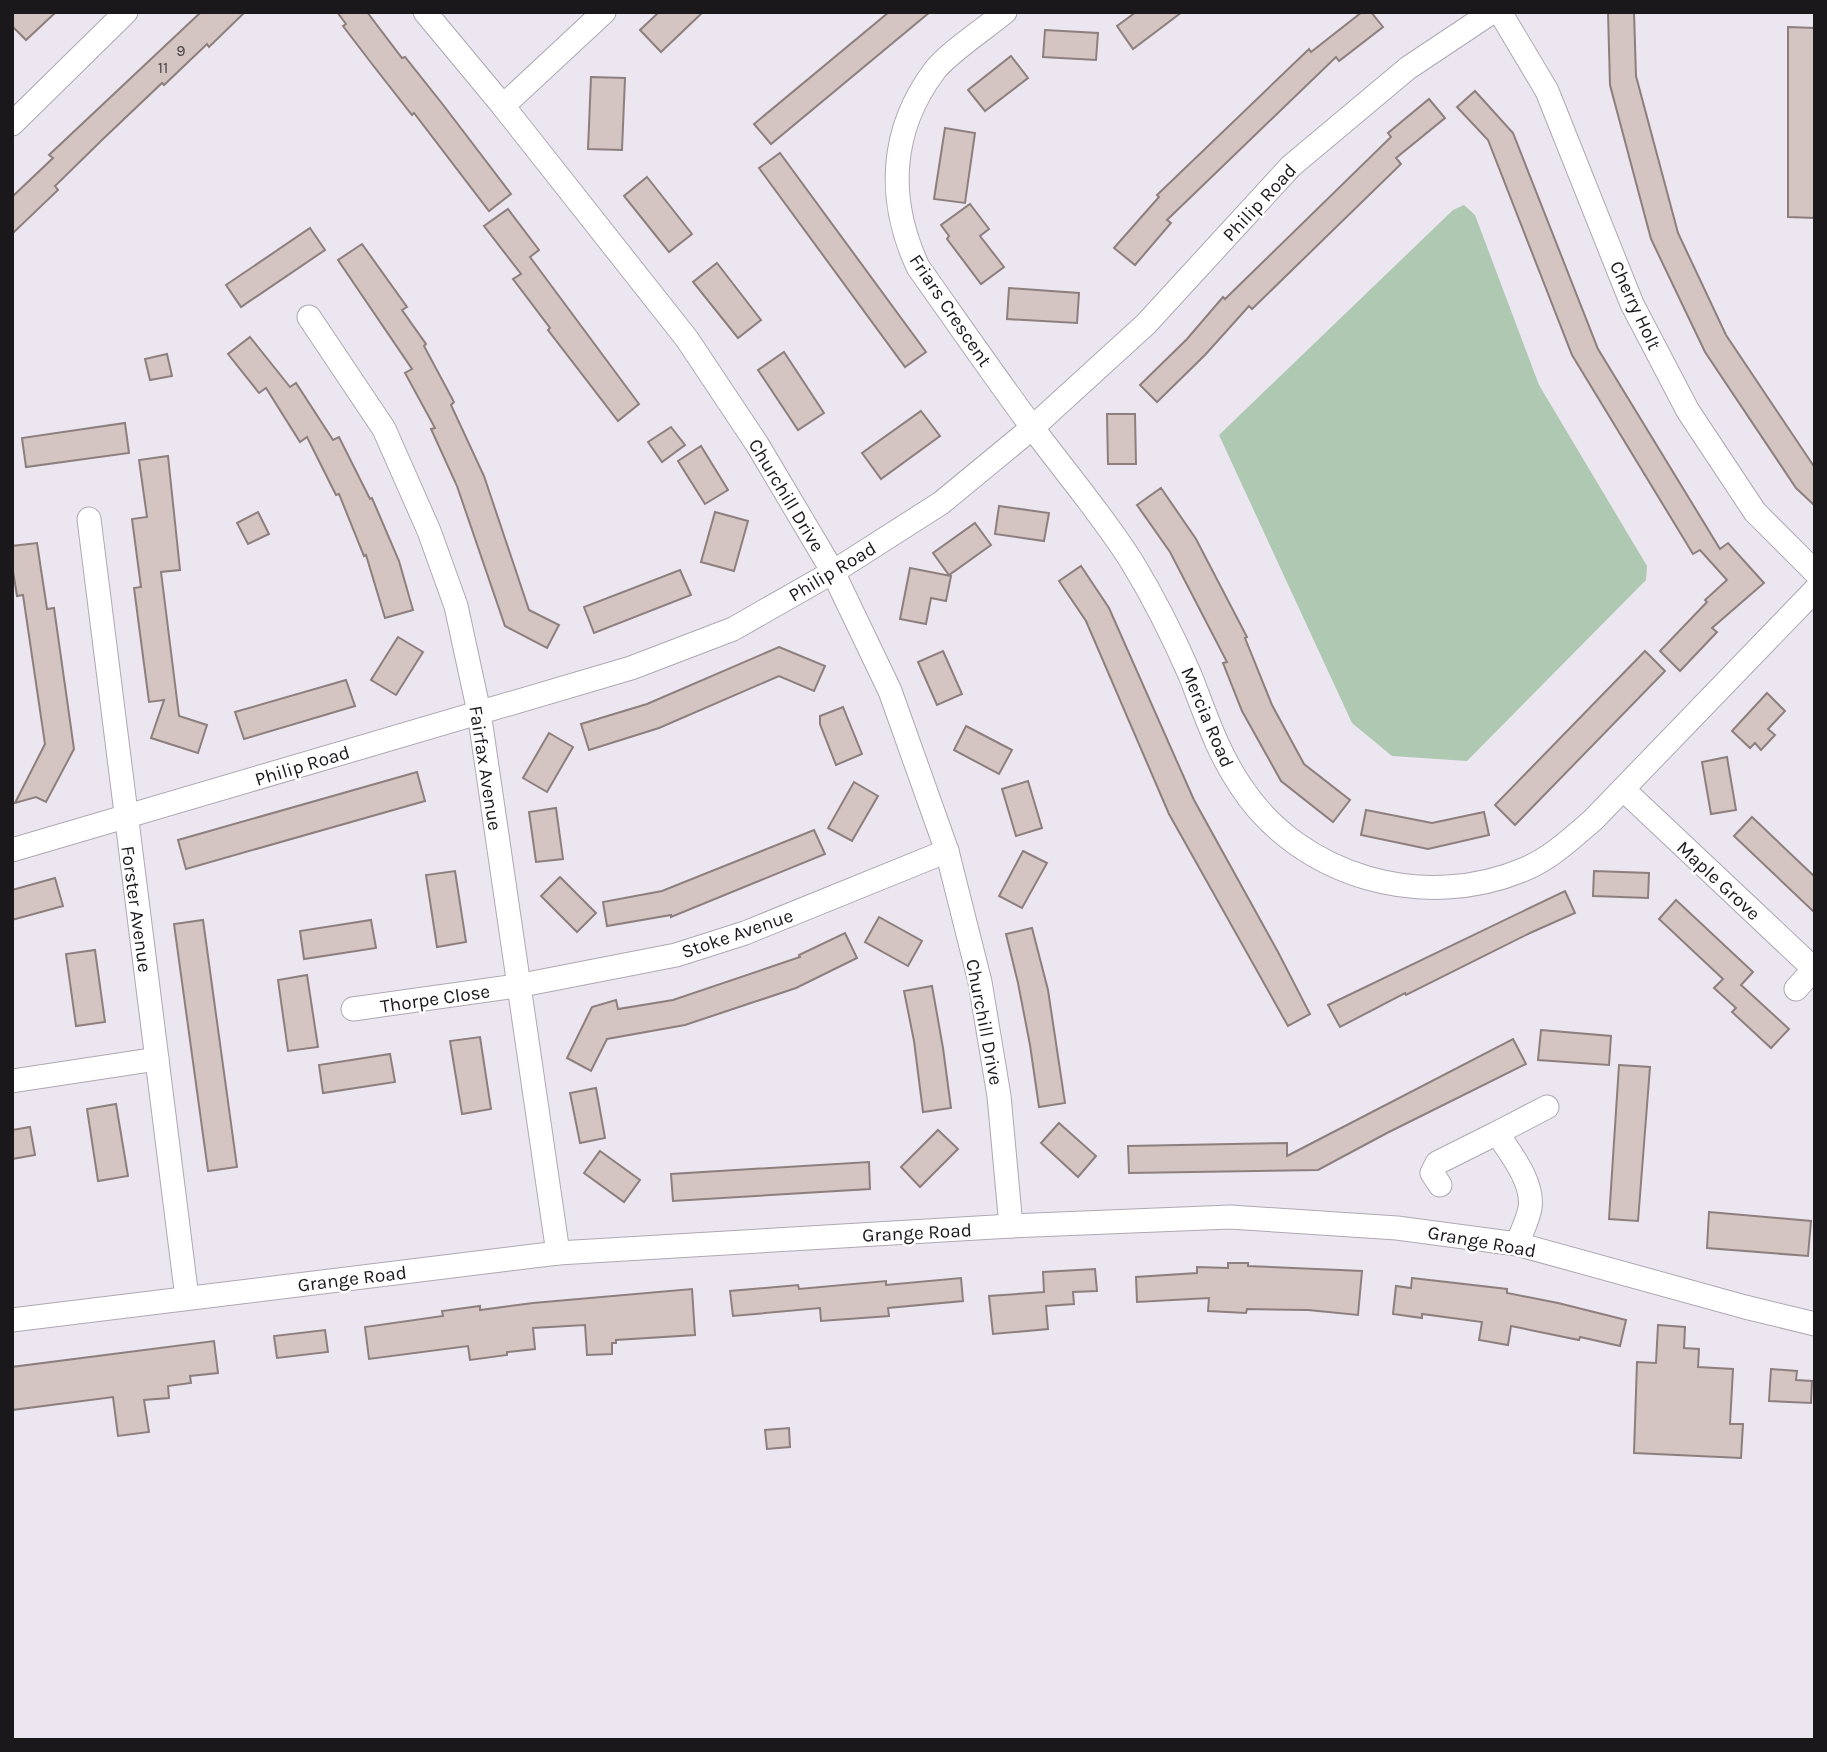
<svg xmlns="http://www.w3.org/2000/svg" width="1827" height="1752" viewBox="0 0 1827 1752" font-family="Karla,sans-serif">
<rect width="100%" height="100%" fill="#ece6f1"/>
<path fill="#aec8b1" d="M1464,205L1475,215L1539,385L1647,566L1646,580L1467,761L1392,756L1352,723L1219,435L1453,210Z"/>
<g fill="#d4c5c2" stroke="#8d7f7d" stroke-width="2">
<path d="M12,12H56L26,40L12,26Z"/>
<path d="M201,12H245L209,47L207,44L164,85L162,83L103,139L55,186L58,190L12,234V197L53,158L49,155Z"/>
<path d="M337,12H367L402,58L405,57L444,106L511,194L489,211L414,113L412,115L372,64L343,26L346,24Z"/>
<path d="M659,12H703L661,52L640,30Z"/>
<path d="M889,12H930L771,144L754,124Z"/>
<path d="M1136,12H1182L1133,49L1117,26Z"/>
<path d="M1362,12H1371L1383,27L1339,61L1336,57L1167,220L1171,223L1135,265L1114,248L1159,197L1157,195L1309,49L1311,52Z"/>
<path d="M1608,12H1634L1636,76L1678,233L1726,335L1815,468V506L1796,488L1705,352L1651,239L1610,85Z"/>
<path d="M1788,27L1815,28V218L1788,217Z"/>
<path d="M1045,30L1098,33L1096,60L1043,57Z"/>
<path d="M1011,56L1028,78L985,111L968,90Z"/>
<path d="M591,77L625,78L622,150L588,149Z"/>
<path d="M1475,91L1513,133L1598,349L1720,549L1728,543L1764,583L1712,628L1717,632L1680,671L1660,651L1707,602L1705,600L1727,580L1700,550L1693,554L1572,355L1488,140L1457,107Z"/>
<path d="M1429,99L1445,118L1396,158L1401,164L1252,309L1249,306L1205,355L1157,402L1140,385L1187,339L1223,297L1225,299L1391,137L1388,133Z"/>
<path d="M945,128L975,133L965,203L934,199Z"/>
<path d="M780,153L926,352L905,367L759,168Z"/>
<path d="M647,177L692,234L669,252L624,196Z"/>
<path d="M970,204L989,229L980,236L1004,267L981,284L947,239L949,236L941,225Z"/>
<path d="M508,209L539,250L530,257L639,404L618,421L548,330L550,328L513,279L521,274L484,226Z"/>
<path d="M310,228L325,250L241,307L226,285Z"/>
<path d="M362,244L407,307L402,310L426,344L424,346L454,402L451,405L484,476L529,610L559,625L547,648L505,626L457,486L431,429L435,428L405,373L412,369L338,260Z"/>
<path d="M717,263L761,320L738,338L693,282Z"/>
<path d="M1009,288L1079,293L1077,323L1007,319Z"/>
<path d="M250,337L290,387L296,383L333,440L339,437L370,499L372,498L399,561L413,610L385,618L366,555L364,556L339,494L336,495L307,437L300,442L266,388L259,393L228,354Z"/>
<path d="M784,352L824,413L798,430L758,370Z"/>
<path d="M167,354L172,376L150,380L145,359Z"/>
<path d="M921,411L940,436L881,479L862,453Z"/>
<path d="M1107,414H1135L1136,464H1108Z"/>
<path d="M125,423L129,453L26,467L22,438Z"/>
<path d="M671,427L685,445L662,462L648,442Z"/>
<path d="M701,446L728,490L705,504L678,461Z"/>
<path d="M168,456L180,570L161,572L179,716L207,725L198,753L151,738L164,700L149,702L134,588L141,587L132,519L147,517L139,460Z"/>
<path d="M1161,488L1196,539L1247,637L1245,638L1272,705L1304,764L1350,800L1333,822L1281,781L1242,711L1223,663L1227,662L1170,552L1137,505Z"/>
<path d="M999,506L1049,513L1044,541L995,534Z"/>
<path d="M258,512L269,534L248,544L237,523Z"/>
<path d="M715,512L748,521L734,571L701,562Z"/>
<path d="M975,523L991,545L949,575L933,553Z"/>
<path d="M37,543L47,609L54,608L74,749L46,802L36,797L15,803L45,744L23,595L17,596L12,565V546Z"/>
<path d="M1081,566L1109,608L1194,800L1278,952L1310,1014L1288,1026L1169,814L1086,621L1059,581Z"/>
<path d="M910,568L951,576L946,601L931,598L926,624L900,619Z"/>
<path d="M680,570L691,595L594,633L584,607Z"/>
<path d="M398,637L423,652L396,695L371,680Z"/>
<path d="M779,647L825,666L814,691L779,676L659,728L589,750L581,724L647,704Z"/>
<path d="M943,651L962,694L937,705L918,662Z"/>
<path d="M1645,651L1665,671L1515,825L1495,805Z"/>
<path d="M346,680L355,706L244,739L235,712Z"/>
<path d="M1767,693L1785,711L1768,729L1775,735L1761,750L1755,743L1750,748L1732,731Z"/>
<path d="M843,707L862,754L836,765L820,724V716Z"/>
<path d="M966,726L1012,750L999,774L954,750Z"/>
<path d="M549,733L573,747L547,792L523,778Z"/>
<path d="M1727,757L1736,810L1711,814L1702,762Z"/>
<path d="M417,772L425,801L186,869L178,840Z"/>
<path d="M1028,781L1042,828L1016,836L1002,789Z"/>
<path d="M854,782L878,796L852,841L828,828Z"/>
<path d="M556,808L563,859L536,862L529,812Z"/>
<path d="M1366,810L1432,823L1484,812L1489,835L1428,849L1361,835Z"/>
<path d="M1752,817L1815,877V913L1734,836Z"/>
<path d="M814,830L825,854L671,917V915L607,926L603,902L662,891Z"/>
<path d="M1023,851L1047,863L1022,908L999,896Z"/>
<path d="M455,871L466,942L437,947L426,875Z"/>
<path d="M1594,871L1649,873L1648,898L1593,896Z"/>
<path d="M560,877L596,913L577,932L541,896Z"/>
<path d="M55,878L63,906L12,920V890Z"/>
<path d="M1565,891L1575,913L1530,933L1406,995L1405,993L1340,1027L1328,1005Z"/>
<path d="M1676,900L1753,972L1741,985L1789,1029L1771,1048L1732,1012L1736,1008L1714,988L1723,979L1659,919Z"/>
<path d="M879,917L922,941L908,966L865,942Z"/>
<path d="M203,920L237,1167L208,1171L174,924Z"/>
<path d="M371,920L376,948L304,959L300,931Z"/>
<path d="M1032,928L1048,990L1065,1103L1039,1107L1030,1045L1018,983L1006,934Z"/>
<path d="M845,933L857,958L796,988L685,1025L607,1039L591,1071L567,1058L592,1007L616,1000L618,1009L673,1000L800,957L799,955Z"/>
<path d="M95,950L105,1022L76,1026L66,954Z"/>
<path d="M307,975L318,1047L288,1051L278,980Z"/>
<path d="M932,986L943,1048L951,1108L923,1112L914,1041L904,991Z"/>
<path d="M1541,1030L1611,1036L1609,1065L1538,1060Z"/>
<path d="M480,1037L491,1109L462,1114L450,1041Z"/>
<path d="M1513,1039L1526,1064L1387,1133L1318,1170L1129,1173L1128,1146L1287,1143V1156Z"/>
<path d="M390,1054L395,1082L323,1093L319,1065Z"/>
<path d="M1619,1065L1650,1067L1638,1221L1609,1219Z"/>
<path d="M596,1088L605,1138L580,1143L570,1093Z"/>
<path d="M116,1104L128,1176L98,1181L87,1109Z"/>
<path d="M1059,1123L1096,1156L1078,1177L1041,1143Z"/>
<path d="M30,1127L35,1155L12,1159V1130Z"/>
<path d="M938,1130L958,1149L920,1187L901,1167Z"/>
<path d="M600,1151L640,1180L624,1202L584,1173Z"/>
<path d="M869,1162L870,1189L673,1201L671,1174Z"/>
<path d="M1709,1212L1811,1221L1808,1256L1707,1248Z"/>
<path d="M1228,1263H1248V1266L1362,1271L1358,1315L1308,1310L1247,1309L1246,1313L1208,1311L1209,1298L1137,1302L1136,1277L1197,1273V1267L1228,1268Z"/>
<path d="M1095,1269L1097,1291L1073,1292L1074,1304L1046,1306L1048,1329L993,1334L989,1296L1044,1292L1043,1272Z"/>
<path d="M961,1278L963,1301L888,1308L889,1316L821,1321L820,1308L733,1316L730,1291L798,1285L799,1289L886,1281V1285Z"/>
<path d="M1412,1278L1507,1289V1293L1558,1303L1626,1320L1620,1346L1580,1337L1579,1340L1511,1326L1508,1345L1479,1340L1482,1322L1422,1314V1318L1393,1314L1396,1286L1411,1288Z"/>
<path d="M692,1289L695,1335L616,1340V1343H612V1354L587,1355L585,1325L533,1328L535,1349L507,1352V1355L470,1360L468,1346L369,1359L365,1327L443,1316L442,1311L480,1306V1310L533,1303Z"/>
<path d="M1658,1325L1685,1327L1684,1348L1699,1349L1698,1367L1733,1369L1730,1424H1743L1741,1458L1634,1453L1637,1362L1656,1363Z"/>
<path d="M325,1330L328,1352L277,1358L274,1336Z"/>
<path d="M214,1341L218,1373L190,1376L191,1383L168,1386L169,1398L144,1400L149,1432L118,1436L113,1397L12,1410V1367Z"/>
<path d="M1771,1369L1797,1371L1796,1380L1812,1381L1811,1403L1769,1401Z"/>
<path d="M789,1428L790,1447L767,1449L765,1430Z"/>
</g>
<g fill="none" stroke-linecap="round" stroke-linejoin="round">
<g stroke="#aea8b3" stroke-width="25">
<g id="street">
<path d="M425,12L503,106L687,339L757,444L833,572L890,691L947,851L980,982L999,1096L1011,1226"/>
<path d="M1005,12C987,27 948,53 935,70C889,131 887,200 918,267C957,322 995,377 1035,431C1067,474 1103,516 1132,562C1154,598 1173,636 1190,675C1205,713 1217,751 1240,785C1300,878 1425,912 1525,869C1551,858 1572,838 1593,820L1815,590"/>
<path d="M1500,12L1547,91L1632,304L1688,411L1755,512L1815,572"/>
<path d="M503,106L604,12"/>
<path d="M12,124L126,12"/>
<path d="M309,317L384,429L429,531L456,606L479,712L558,1253"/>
<path d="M89,519L187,1298"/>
<path d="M1624,790L1814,969L1796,989"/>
<path d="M12,850L631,668L733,629L833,572L941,503L1032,428L1146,324L1291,166L1408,68L1492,12"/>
<path d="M353,1009L517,986L676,955L745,933L947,851"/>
<path d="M12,1081L157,1059"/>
<path d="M1497,1133L1547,1107"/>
<path d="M1440,1185L1432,1173L1437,1163L1497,1133C1510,1153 1534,1182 1530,1208C1528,1220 1521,1233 1517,1244"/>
<path d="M12,1320L558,1253L1011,1226L1230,1217L1397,1228L1517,1244L1745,1307L1815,1324"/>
</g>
</g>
<use href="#street" stroke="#fff" stroke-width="23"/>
</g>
<g text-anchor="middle" stroke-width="5" stroke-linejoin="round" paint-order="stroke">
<g font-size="16" fill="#494346">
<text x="181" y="56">9</text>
<text x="163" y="73">11</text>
</g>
<g font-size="19" fill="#1b181c" stroke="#fff">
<text transform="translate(1259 202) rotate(-47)" y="7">Philip Road</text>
<text transform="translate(1636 305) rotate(65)" y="7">Cherry Holt</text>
<text transform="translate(951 310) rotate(56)" y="7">Friars Crescent</text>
<text transform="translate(787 495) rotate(59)" y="7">Churchill Drive</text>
<text transform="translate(832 571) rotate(-31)" y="7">Philip Road</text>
<text transform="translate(1208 717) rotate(67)" y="7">Mercia Road</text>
<text transform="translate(302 765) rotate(-17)" y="7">Philip Road</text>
<text transform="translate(486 768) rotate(81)" y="7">Fairfax Avenue</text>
<text transform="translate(1719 880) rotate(43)" y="7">Maple Grove</text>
<text transform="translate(137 909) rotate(82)" y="7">Forster Avenue</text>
<text transform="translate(737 933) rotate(-19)" y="7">Stoke Avenue</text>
<text transform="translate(435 998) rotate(-8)" y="7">Thorpe Close</text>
<text transform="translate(985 1022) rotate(79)" y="7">Churchill Drive</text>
<text transform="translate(917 1232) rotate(-3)" y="7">Grange Road</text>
<text transform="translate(1482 1241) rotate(10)" y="7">Grange Road</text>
<text transform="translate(352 1278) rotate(-7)" y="7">Grange Road</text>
</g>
</g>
<rect width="1827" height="1752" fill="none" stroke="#1b181c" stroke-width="28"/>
</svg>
